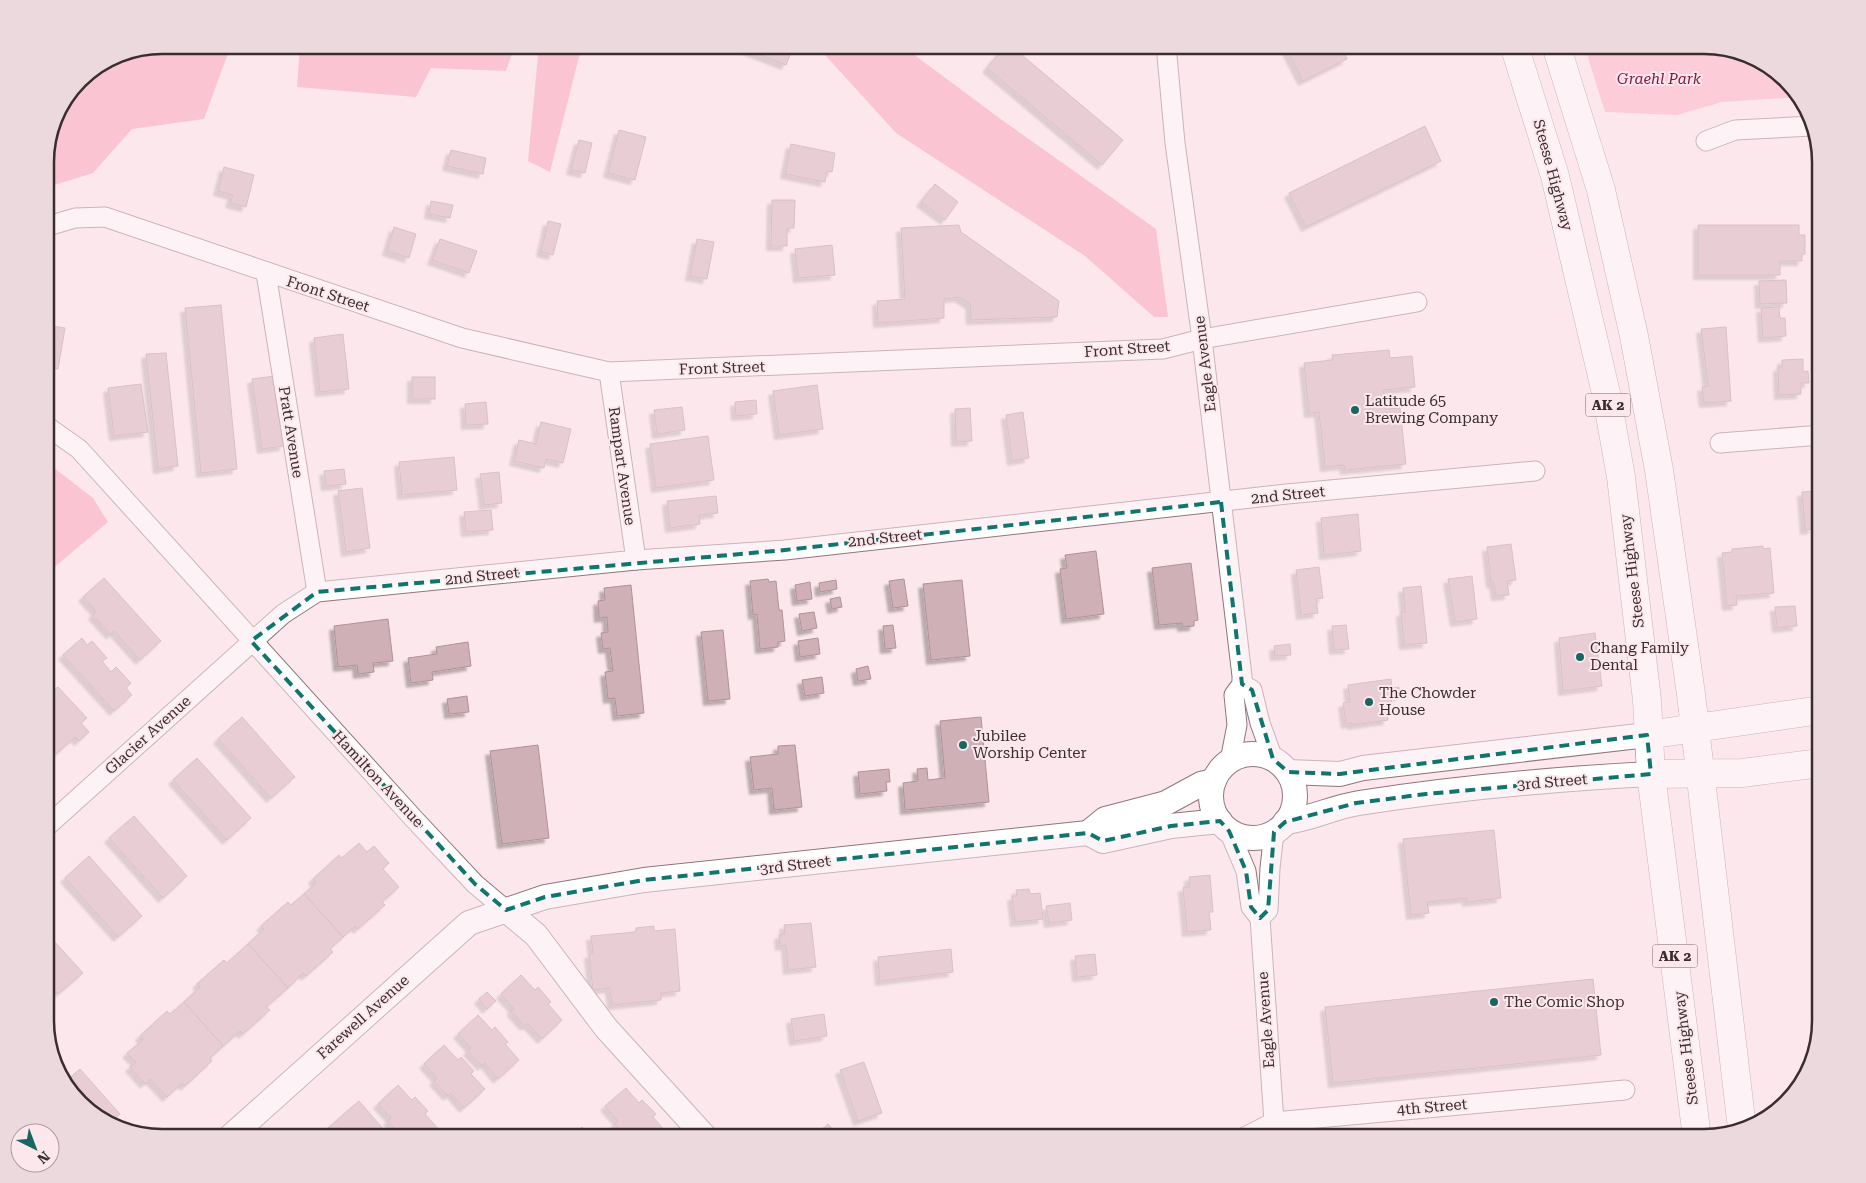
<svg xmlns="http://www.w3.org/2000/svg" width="1866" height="1183" viewBox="0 0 1866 1183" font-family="'Roboto Serif',serif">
<defs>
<filter id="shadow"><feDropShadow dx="-4.5" dy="4.5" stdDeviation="1" flood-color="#0004"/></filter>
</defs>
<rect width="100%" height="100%" fill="#fce8ec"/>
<path fill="#fcaabe" d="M1584,45H1705L1769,64L1800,97L1722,102L1677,115L1605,112Z"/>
<g fill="#f99ab2">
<path d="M161,45H231L204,119L132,129L93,173L45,188C45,128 58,83 116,54C129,48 147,48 161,45Z"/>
<path d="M300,45H515L506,71L431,68L416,97L297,87Z"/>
<path d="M539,45H582L550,172L528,161Z"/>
<path d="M816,45H901L1002,120L1156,229L1168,317H1154L1085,256L896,133Z"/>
<path d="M45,461L93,498L108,522L45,575Z"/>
</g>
<g fill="#d0b0b7" stroke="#b09298" filter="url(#shadow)">
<path d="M743,45H794L786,65L742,48Z"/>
<path d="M1006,45H1010L1123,140L1102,165L987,68Z"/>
<path d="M1292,45H1340L1347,59L1303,81L1286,48Z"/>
<path d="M1425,126L1441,161L1306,227L1289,193Z"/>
<path d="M619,130L646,137L635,180L608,173Z"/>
<path d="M579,140L592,143L585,173L571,170Z"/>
<path d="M791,144L835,153L832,172L827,171L825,182L785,174Z"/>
<path d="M451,150L486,158L483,174L447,166Z"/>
<path d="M224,167L254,175L246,207L230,203L233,195L218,191Z"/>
<path d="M935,184L958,202L945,220L921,202Z"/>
<path d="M772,200H795L794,228H787V246H771Z"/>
<path d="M431,201L453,205L450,218L429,214Z"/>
<path d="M548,221L561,224L553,255L541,252Z"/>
<path d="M959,225L961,232L1059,301L1057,317L971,320L970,304L959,297L944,299V318L878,323L877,301L905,299L901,228Z"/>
<path d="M1698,225H1799V235H1805V254H1802V261H1780V275H1698Z"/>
<path d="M1819,225H1821V262Z"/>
<path d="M394,227L416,234L409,258L387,251Z"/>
<path d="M440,239L477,251L469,273L432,260Z"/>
<path d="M697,239L714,242L707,279L690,276Z"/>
<path d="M832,245L835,275L798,278L795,249Z"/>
<path d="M1786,280L1787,303L1760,304L1759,281Z"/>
<path d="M221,305L237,469L201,473L185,308Z"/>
<path d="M1779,307L1780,318H1785L1786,336L1763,338L1761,308Z"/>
<path d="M45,325L65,328L58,369L45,367Z"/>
<path d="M1726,327L1731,401L1704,403L1702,387L1708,386L1701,329Z"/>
<path d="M343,334L349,389L320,392L314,338Z"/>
<path d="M1389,350L1390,358L1412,356L1415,387L1383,390L1385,409L1400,408L1406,464L1345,470L1344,465L1325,467L1319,412L1309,413L1304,363L1333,360L1332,355Z"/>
<path d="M166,353L178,466L158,469L146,354Z"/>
<path d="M1803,359V372L1808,371L1809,383H1801V394L1779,395L1778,367H1782V360Z"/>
<path d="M275,376L284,446L262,449L252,379Z"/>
<rect x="412" y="377" width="23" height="22"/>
<path d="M141,384L148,432L114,436L108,388Z"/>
<path d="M817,385L823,429L779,435L773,391Z"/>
<path d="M756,400L757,414L736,416L735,402Z"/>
<path d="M486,402L488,424L466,425L465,404Z"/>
<path d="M682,407L685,430L657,434L654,410Z"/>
<path d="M970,408L972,441L956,442L955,409Z"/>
<path d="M1023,412L1029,458L1012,461L1006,415Z"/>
<path d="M541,422L571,429L563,463L546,459L544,468L514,461L519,440L536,444Z"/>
<path d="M708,436L714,480L656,488L650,444Z"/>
<path d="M454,457L457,490L402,495L399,462Z"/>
<path d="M344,469L346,484L326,486L324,471Z"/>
<path d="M499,472L502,503L484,505L480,474Z"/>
<path d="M362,488L370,548L346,552L338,491Z"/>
<path d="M1821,491V524H1812L1813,529L1805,530L1802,492Z"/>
<path d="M716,496L718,513L699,515L700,524L670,528L667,501Z"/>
<path d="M491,510L493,530L466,532L464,512Z"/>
<path d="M1358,514L1361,551L1324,555L1321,518Z"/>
<path d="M1511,544L1516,580L1507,581L1509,595L1496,596L1494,583H1491L1487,547Z"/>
<path d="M1763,546V549L1770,548L1774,593L1736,596L1737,605L1727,606L1722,553L1732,552V549Z"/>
<path d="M1096,551L1104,614L1066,619L1060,569L1067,568L1065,555Z"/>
<path d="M1191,563L1198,620L1194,621V626L1182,627V623L1159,625L1152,568Z"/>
<path d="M1319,567L1323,598L1316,599L1318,613L1301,615L1296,570Z"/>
<path d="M1472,576L1477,619L1455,622L1448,579Z"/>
<path d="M104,578L161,641L140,660L114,631L111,635L93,615L96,611L83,597Z"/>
<path d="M768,579L769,582L776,581L779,610H782L785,641L778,642V647L760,649L757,614L753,615L750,581Z"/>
<path d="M904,579L908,606L893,608L889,581Z"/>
<path d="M836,580L837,589L820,592L819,583Z"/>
<path d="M962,580L970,656L931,660L923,584Z"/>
<path d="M810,582L812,599L797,601L795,585Z"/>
<path d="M631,585L644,713L617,716L615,698L608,699L605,672L613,671L610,648L603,649L601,633L608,632L607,617L599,618L598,601L605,600L604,588Z"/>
<path d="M1421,586L1427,643L1404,645L1401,612H1405L1403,588Z"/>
<path d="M840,597L842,607L832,609L830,599Z"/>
<path d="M1795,606L1797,626L1777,628L1775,607Z"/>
<path d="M814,612L817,628L802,631L799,614Z"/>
<path d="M388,619L393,661L373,663L374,672L358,674L357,665L338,667L334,626Z"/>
<path d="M893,625L896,648L885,649L883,626Z"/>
<path d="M1346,625L1349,649L1334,650L1332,626Z"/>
<path d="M723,630L730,699L708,701L701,632Z"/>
<path d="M1595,633L1602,686L1563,691L1559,638Z"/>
<path d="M82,638L87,645L92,641L107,658L102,661L111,672L116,667L131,683L126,688L132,695L114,711L63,655Z"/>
<path d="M818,638L820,654L800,657L798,641Z"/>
<path d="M468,642L471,666L432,672L433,680L411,683L408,658L437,654L436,647Z"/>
<path d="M1290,644L1291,655L1275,656L1274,646Z"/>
<path d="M868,666L871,679L858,681L856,669Z"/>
<path d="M822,677L824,693L805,696L802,680Z"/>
<path d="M1391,679L1392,688L1399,687L1400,696L1392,697L1391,705L1386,706L1388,720L1352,725V723L1346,724L1343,703L1350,702L1348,685Z"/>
<path d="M58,687L87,718L81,723L89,732L79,741L75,737L45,764V696Z"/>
<path d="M467,696L469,712L449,714L447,699Z"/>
<path d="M242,717L295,777L271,798L218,739Z"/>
<path d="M981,717L989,802L905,810L903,783L918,781L917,769L927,768L928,780L945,778L940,721Z"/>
<path d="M538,745L549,838L502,844L490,751Z"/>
<path d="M795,745L802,807L774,810L772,788L754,790L750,757L778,754V746Z"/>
<path d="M197,758L251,818L227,840L173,780Z"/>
<path d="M889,769L890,782H886L887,791L860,794L858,772Z"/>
<path d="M134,816L187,876L163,898L109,838Z"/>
<path d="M1494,830L1501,898L1467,902V898L1427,902L1429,913L1411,915L1403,839Z"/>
<path d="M359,843L367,852L374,846L389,863L383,869L399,887L382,902L385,905L358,929L355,926L343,937L304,894L316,883L313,879L339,855L342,858Z"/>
<path d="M89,856L142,916L118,937L65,878Z"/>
<path d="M1210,875L1213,912H1209L1211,930L1187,932L1183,887H1190L1189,877Z"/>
<path d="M1029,889L1030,894L1040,893L1043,919L1015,922L1012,896H1017L1016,890Z"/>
<path d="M304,894L343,937L330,949L333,952L306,976L303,973L288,988L248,944L264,929L261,926L288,902L291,905Z"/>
<path d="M1070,903L1072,920L1049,923L1046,906Z"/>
<path d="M811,923L816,967L788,970L786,945L780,946L779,935L785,934L784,925Z"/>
<path d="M654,926V931L675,929L680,991L661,993V1000L612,1005L610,988L593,990L589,954H593L591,936L636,932V928Z"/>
<path d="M45,931L83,973L58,994L45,980Z"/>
<path d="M248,944L288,988L266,1007L270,1010L243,1034L240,1031L223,1046L184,1002L200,987L197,984L224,960L227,963Z"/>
<path d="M951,949L953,972L880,981L878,957Z"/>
<path d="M1095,954L1097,975L1077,977L1075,956Z"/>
<path d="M521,975L535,990L538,987L551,1002L548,1004L562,1020L542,1039L528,1024L525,1026L511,1011L514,1009L501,994Z"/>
<path d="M1593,979L1601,1055L1333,1083L1325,1007Z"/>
<path d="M487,992L496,1001L487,1009L479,999Z"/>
<path d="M184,1002L223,1046L210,1058L212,1061L185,1086L182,1083L167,1097L150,1079L145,1084L130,1067L136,1062L127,1053L143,1040L140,1036L167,1011L170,1014Z"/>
<path d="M824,1014L827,1036L794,1041L791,1019Z"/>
<path d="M478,1015L492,1030L495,1027L508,1042L505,1044L519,1060L498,1079L485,1063L482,1066L468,1051L471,1048L458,1034Z"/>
<path d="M444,1045L458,1060L461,1057L474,1071L471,1074L485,1089L464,1108L451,1093L448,1096L434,1081L437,1078L424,1064Z"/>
<path d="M864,1062L882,1113L858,1121L840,1070Z"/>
<path d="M80,1069L120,1114L110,1123L97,1119L64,1083Z"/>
<path d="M398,1085L412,1100L415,1097L428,1111L425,1114L439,1130L430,1138H409L405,1133L401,1136L388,1121L391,1118L378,1104Z"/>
<path d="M626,1088L639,1103L642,1100L656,1114L653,1117L666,1132L660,1138H634L632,1136L628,1138L615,1124L618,1121L605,1106Z"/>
<path d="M359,1101L391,1138H337L328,1128Z"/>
<path d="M828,1124L840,1138H812Z"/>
<path d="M582,1127L591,1138H570Z"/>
<path d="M1054,1129L1055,1138H1017L1016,1133Z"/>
<path d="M1419,1131L1420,1138H1390V1136Z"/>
<path d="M802,1132L807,1138H796Z"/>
</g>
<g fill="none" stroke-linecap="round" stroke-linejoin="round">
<g stroke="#91757b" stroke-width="21">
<g id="minor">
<path d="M1166,45L1175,143L1202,339L1242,676V684L1234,695L1237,725L1230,761"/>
<path d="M1706,141L1735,130L1812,126"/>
<path d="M48,226L75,218L105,217L462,338L609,372L1163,349L1202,339L1417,302"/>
<path d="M266,273L317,592"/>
<path d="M609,372L636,560"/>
<path d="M45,425L79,449L414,819L475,884L506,910"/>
<path d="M1720,443L1821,435"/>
<path d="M1242,684L1252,690L1260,723L1273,759"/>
<path d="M45,828L283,614L317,592L636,560L785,550L1287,494L1535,471"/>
<path d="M1229,831L1246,871L1251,907L1260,918L1274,1122"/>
<path d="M1260,918L1268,910L1270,868L1274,832"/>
<path d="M1243,1138L1274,1122L1625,1090"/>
</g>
</g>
<g stroke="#91757b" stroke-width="26">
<g id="tertiary">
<circle cx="1253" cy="796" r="42"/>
<path d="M1288,772L1340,774L1363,768L1647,735"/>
<path d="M1285,822C1311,819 1333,807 1359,803C1455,788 1554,779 1651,774"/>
<path d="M1088,833L1105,819L1166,803L1201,784L1214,781"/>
<path d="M506,910L536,935L606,1028L706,1138"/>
<path d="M229,1138L469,923L545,897L644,880L1088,833L1103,841L1171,826L1220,821"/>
</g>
</g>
<g stroke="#91757b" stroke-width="29">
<g id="secondary">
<path d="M1647,735L1821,710"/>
<path d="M1651,774L1742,773L1821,763"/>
</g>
</g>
<g stroke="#91757b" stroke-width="29">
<g id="trunk">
<path d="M1514,45L1555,176L1606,393L1621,477L1647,700L1651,774L1697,1138"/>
<path d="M1556,45L1601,190L1634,336L1659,470L1691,694L1742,1128"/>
</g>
</g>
<use href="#minor" stroke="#fff" stroke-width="19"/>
<use href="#tertiary" stroke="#fff" stroke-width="24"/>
<use href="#secondary" stroke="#fff" stroke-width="28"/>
<use href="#trunk" stroke="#fff" stroke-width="28"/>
</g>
<path d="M0 0H1866V1183H0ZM1221,502L1242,684L1252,690L1273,759L1288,772L1340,774L1647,735L1651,774L1426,794L1356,803L1285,822L1274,832L1268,910L1260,918L1251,907L1246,871L1229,831L1220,821L1171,826L1103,841L1088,833L644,880L545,897L506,910L475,884L251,641L317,592L785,550Z" fill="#fce8ec" fill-opacity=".55" fill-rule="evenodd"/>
<path fill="none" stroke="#0f766e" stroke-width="4" stroke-dasharray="10 6" stroke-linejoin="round" d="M1221,502L1242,684L1252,690L1273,759L1288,772L1340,774L1647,735L1651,774L1426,794L1356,803L1285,822L1274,832L1268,910L1260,918L1251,907L1246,871L1229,831L1220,821L1171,826L1103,841L1088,833L644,880L545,897L506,910L475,884L251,641L317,592L785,550Z"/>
<g fill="#19655f" stroke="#fce8ec" stroke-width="2">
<circle cx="1355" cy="410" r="5"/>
<circle cx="1580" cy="657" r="5"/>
<circle cx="1369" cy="702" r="5"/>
<circle cx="963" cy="745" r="5"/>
<circle cx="1494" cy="1002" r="5"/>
</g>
<g text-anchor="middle" stroke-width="4" stroke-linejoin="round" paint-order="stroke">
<g fill="#fce8ec" stroke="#746568" stroke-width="1">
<rect x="1585.5" y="393.5" width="45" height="23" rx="4"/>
<rect x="1652.5" y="944.5" width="45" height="23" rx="4"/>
</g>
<g font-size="14" font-weight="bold" fill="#3a2d30">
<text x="1608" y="410">AK 2</text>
<text x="1675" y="961">AK 2</text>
</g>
<g font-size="15" font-style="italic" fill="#851641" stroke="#fce8ec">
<text x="1659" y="84">Graehl Park</text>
</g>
<g font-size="15" fill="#3a2d30" stroke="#fce8ec">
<text transform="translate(1553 175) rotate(75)" y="5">Steese Highway</text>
<text transform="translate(328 294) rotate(18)" y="5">Front Street</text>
<text transform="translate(1127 349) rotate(-4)" y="5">Front Street</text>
<text transform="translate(1205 364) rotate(-97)" y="5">Eagle Avenue</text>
<text transform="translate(722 368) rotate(-2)" y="5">Front Street</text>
<text transform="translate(291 432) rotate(81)" y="5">Pratt Avenue</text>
<text transform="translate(622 466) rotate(82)" y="5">Rampart Avenue</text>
<text transform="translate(1288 495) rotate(-6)" y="5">2nd Street</text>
<text transform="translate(885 538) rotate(-6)" y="5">2nd Street</text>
<text transform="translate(1632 571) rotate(-97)" y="5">Steese Highway</text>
<text transform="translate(482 576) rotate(-6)" y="5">2nd Street</text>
<text transform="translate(148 735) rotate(-42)" y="5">Glacier Avenue</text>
<text transform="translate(378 779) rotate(47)" y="5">Hamilton Avenue</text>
<text transform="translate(1552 782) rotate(-5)" y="5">3rd Street</text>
<text transform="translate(795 865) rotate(-7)" y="5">3rd Street</text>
<text transform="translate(363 1017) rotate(-42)" y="5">Farewell Avenue</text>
<text transform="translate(1266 1020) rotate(-94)" y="5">Eagle Avenue</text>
<text transform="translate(1686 1048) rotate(-97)" y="5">Steese Highway</text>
<text transform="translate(1432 1107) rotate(-5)" y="5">4th Street</text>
</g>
<g font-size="15" fill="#3a2d30" stroke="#fce8ec" text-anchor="start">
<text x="1365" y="406">Latitude 65<tspan x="1365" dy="17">Brewing Company</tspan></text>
<text x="1590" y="653">Chang Family<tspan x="1590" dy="17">Dental</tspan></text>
<text x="1379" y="698">The Chowder<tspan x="1379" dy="17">House</tspan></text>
<text x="973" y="741">Jubilee<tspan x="973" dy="17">Worship Center</tspan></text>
<text x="1504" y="1007">The Comic Shop</text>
</g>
</g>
<path d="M0 0H1866V1183H0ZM162 54H1704A108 108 0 0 1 1812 162V1021A108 108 0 0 1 1704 1129H162A108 108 0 0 1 54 1021V162A108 108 0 0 1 162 54Z" fill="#ecd9dd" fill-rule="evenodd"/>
<path fill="none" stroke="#3a2d30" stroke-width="2.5" d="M162 54H1704A108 108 0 0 1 1812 162V1021A108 108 0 0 1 1704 1129H162A108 108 0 0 1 54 1021V162A108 108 0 0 1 162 54Z"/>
<g transform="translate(35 1148) rotate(138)"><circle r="24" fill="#fce8ec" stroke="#ae9da1"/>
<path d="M0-4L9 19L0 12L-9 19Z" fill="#19655f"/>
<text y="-8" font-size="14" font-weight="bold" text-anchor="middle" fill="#3a2d30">N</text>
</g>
</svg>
